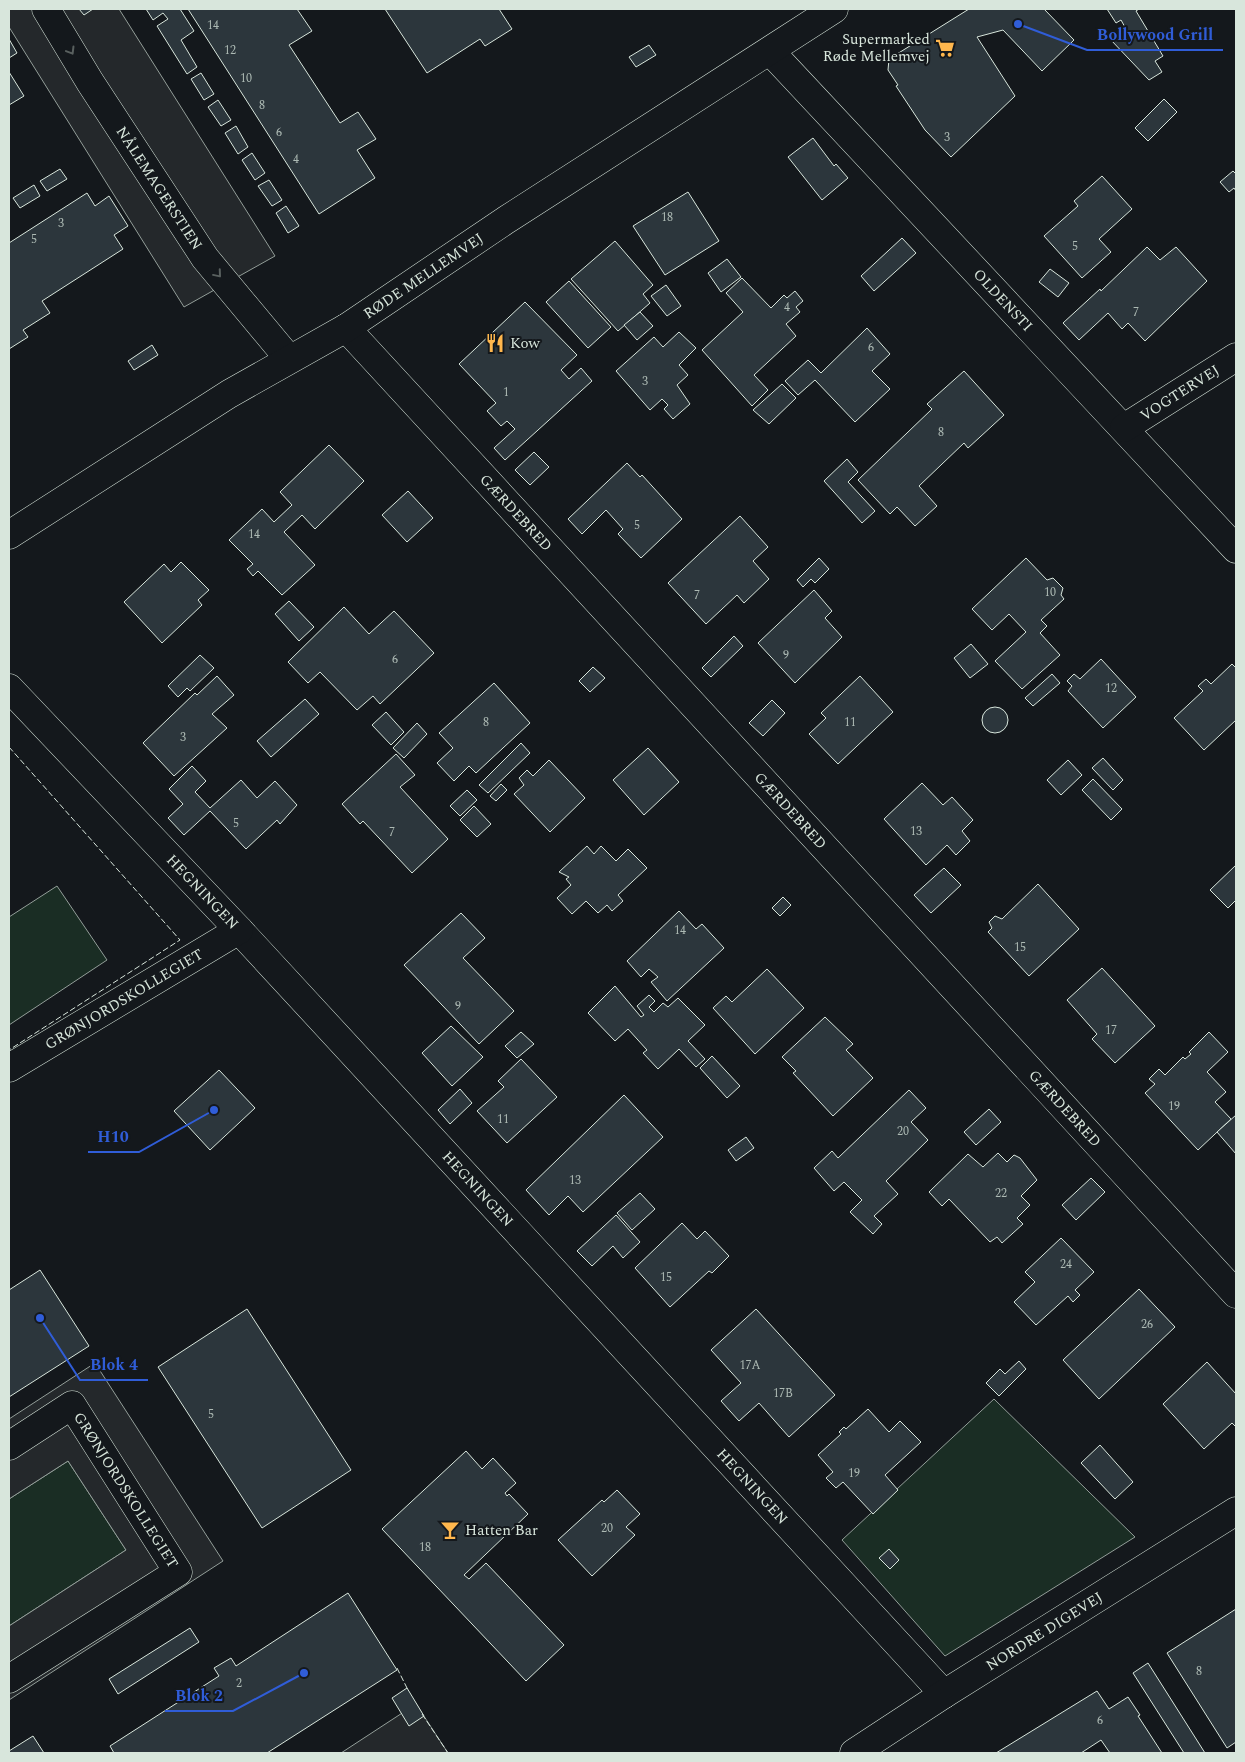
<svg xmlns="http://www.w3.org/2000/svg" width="1245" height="1762" viewBox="0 0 1245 1762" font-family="Spectral,serif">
<rect width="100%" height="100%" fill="#14181c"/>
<g fill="#1a2d24" stroke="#939e99">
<path d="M57,886L107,960L9,1025V917Z"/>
<path d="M994,1399L1135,1537L945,1656L842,1540Z"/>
<path d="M68,1461L126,1550L9,1626V1499Z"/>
</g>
<g fill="#24282b" stroke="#939e99">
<path d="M9,9H119L275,256L184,307L9,27Z"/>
<path d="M95,1363L223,1561L9,1700V1626L126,1550L68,1461L9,1499V1419Z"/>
<path d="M416,1704L448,1753H341Z"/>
</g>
<g fill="#2c363c" stroke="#d8e6dc">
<path d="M79,9H93L84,15Z"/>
<path d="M146,9H180L194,31L181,40L197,67L187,74L157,26L168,19L163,13L153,20Z"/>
<path d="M188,9H297L312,31L289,45L340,123L358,112L376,139L357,150L375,178L319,214Z"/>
<path d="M385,9H499L512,29L485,46L480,39L427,73Z"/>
<path d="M969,9H1044L1074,40L1042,71L1003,30L977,37L1015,96L951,157L925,130L896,86L898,85L888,70L889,59Z"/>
<path d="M1107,9H1139L1136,11L1163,56L1155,61L1162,72L1149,80L1110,39L1126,29L1121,20L1116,23Z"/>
<path d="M9,39L17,53L9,58Z"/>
<path d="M649,45L656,55L636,67L629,57Z"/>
<path d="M9,72L24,96L9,105Z"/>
<path d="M201,73L214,94L204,100L191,79Z"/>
<path d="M1164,99L1177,112L1148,141L1135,128Z"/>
<path d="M218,100L231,120L221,126L208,107Z"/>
<path d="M236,126L248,147L238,154L225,133Z"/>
<path d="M813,138L834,166L836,164L848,178L822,200L788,157Z"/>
<path d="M252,153L265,173L255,180L242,160Z"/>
<path d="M60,169L67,179L47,191L40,181Z"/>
<path d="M1233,171L1236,174V191L1234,188L1229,192L1220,182Z"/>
<path d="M1102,176L1132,209L1099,239L1111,252L1082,278L1044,236L1078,206L1074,201Z"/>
<path d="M269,180L282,200L272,206L258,186Z"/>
<path d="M34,185L40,196L20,208L13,198Z"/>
<path d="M688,192L719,241L665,275L633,226Z"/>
<path d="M87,193L95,206L109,196L128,226L114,235L123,249L42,301L50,313L23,330L28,337L9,349V243Z"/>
<path d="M286,206L299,226L288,233L276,213Z"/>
<path d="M902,238L916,253L874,291L861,276Z"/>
<path d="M615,241L653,285L643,294L650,303L618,331L571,279Z"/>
<path d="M1147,247L1160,260L1176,247L1207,281L1145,341L1128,323L1122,329L1108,313L1079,340L1063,323L1100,289L1101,291Z"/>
<path d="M727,259L741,277L721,292L708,273Z"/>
<path d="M1050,269L1069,283L1058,297L1039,282Z"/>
<path d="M742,278L771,308L784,295L787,298L795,291L803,301L796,307L800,312L786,324L796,336L754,375L768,390L752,406L702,350L743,312L726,293Z"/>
<path d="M569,281L611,327L588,348L546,302Z"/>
<path d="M666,285L681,306L667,316L651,296Z"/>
<path d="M525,302L577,355L561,370L569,379L581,368L592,381L505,460L494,448L515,429L507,421L501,426L487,411L496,403L459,364Z"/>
<path d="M640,312L653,326L637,340L624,325Z"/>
<path d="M867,328L890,354L872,371L890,389L855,422L815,380L798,395L785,381L808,360L821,373Z"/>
<path d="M679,332L696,348L679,365L688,375L677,385L690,404L673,419L664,409L668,405L662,399L650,410L616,371L654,337L663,347Z"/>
<path d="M152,345L158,355L134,370L128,361Z"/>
<path d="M964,371L1004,415L968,448L964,443L919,486L937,506L915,526L897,507L890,514L858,480L932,409L927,404Z"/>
<path d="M782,384L796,398L769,424L753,410Z"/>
<path d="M329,445L364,481L315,529L302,515L284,532L315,565L282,595L258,571L253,576L247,569L253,564L229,540L262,509L274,522L292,505L280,492Z"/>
<path d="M534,452L549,467L530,485L515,470Z"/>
<path d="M847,459L858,472L848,482L875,511L862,523L824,481Z"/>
<path d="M627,463L640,477L642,475L682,519L641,558L618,534L623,529L606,510L582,534L568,519Z"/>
<path d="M408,491L433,518L407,542L382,515Z"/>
<path d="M740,516L768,547L753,561L769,579L744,603L737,595L706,624L668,583Z"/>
<path d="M819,558L829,569L815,583L811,579L803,587L797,580Z"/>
<path d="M1026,558L1047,580L1053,578L1063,588L1061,595L1064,599L1041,620L1047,626L1040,633L1060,655L1022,689L995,661L1026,632L1009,614L992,630L972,609Z"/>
<path d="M181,562L209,590L198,600L202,605L162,643L124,602L164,564L171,572Z"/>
<path d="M814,590L832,611L825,618L842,637L795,683L758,643Z"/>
<path d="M289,601L314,627L299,641L275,614Z"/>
<path d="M344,607L369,634L394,611L434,653L380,704L373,696L357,710L320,672L308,683L288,662Z"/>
<path d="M734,636L743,646L711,677L702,668Z"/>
<path d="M971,644L988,664L970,678L954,658Z"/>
<path d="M200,655L214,668L190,691L187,688L178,697L168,686Z"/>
<path d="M1101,659L1136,697L1103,728L1068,691L1072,686L1067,681L1074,674L1080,679Z"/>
<path d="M1232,664L1236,668V720L1204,750L1174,718L1203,691L1198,686L1206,679L1211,684Z"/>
<path d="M593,667L605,678L590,692L579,681Z"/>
<path d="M1052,674L1060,683L1033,706L1025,698Z"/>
<path d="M217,676L234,695L212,714L227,728L174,776L143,743L195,693L197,695Z"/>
<path d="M860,676L893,712L838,764L809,734L826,718L821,713Z"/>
<path d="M494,683L530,723L476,773L469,766L454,781L437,763L453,748L439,733Z"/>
<path d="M305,699L319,714L271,757L257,741Z"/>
<path d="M772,700L785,713L763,736L749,723Z"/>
<circle cx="995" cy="720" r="13"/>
<path d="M386,712L404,732L391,745L372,725Z"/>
<path d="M417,723L427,734L404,758L393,748Z"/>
<path d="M521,743L530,753L488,793L479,785Z"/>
<path d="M648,748L679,782L644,815L613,780Z"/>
<path d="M396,754L415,775L400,787L448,839L412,873L363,821L360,824L342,804Z"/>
<path d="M1103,758L1123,780L1113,790L1092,768Z"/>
<path d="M549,760L585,798L550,832L514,794L524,785L519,778L527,770L533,776Z"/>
<path d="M1068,760L1082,775L1061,795L1047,780Z"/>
<path d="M192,766L206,781L195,792L210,808L241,780L257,798L275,781L297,805L280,824L277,820L246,849L210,811L184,835L168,818L183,804L169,789Z"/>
<path d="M1093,779L1122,809L1111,820L1082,790Z"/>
<path d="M922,783L943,805L952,797L973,820L962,831L970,841L956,855L947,845L926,865L884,819Z"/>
<path d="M501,784L507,790L496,801L490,796Z"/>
<path d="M467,790L477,800L460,816L450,806Z"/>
<path d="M474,806L491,824L477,837L460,820Z"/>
<path d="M587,846L594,854L601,846L616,861L628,849L647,868L618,895L623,901L612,911L607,905L598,913L586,901L572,914L557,898L571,885L566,879L569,877L559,872Z"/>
<path d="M1236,865V900L1228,908L1210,890Z"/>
<path d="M944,868L961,885L931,913L914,895Z"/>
<path d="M1038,884L1079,929L1029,976L988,932L992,928L989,922L995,916L1002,919Z"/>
<path d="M783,897L791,905L780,916L772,908Z"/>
<path d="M679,911L696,929L702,924L724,948L667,1001L651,982L658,977L649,969L641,977L627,961Z"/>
<path d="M461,913L485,938L463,958L514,1011L479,1044L404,965Z"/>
<path d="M1102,968L1155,1026L1115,1063L1092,1039L1097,1034L1067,1000Z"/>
<path d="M767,969L804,1008L755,1054L713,1008L726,996L732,1002Z"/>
<path d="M615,986L641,1017L644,1015L637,1006L649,995L655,1001L649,1007L654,1012L663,1003L668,1007L678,998L705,1025L688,1041L705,1059L696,1067L679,1049L658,1069L643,1053L647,1050L628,1029L615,1041L588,1013Z"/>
<path d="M825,1017L853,1044L846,1050L873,1078L833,1116L793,1073L796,1071L782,1057Z"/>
<path d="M451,1026L483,1057L452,1086L422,1053Z"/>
<path d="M521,1032L534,1044L517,1058L505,1046Z"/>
<path d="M1209,1032L1228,1052L1207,1072L1226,1092L1215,1102L1231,1119L1198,1150L1145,1093L1155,1084L1149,1079L1159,1069L1165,1075L1183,1057L1185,1059L1191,1054L1189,1052Z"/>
<path d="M712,1056L740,1086L727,1098L700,1068Z"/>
<path d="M521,1059L557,1097L507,1143L477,1111L504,1087L498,1081Z"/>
<path d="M219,1070L255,1108L210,1150L174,1111Z"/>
<path d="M460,1089L472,1103L450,1124L438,1110Z"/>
<path d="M909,1090L926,1108L911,1122L928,1140L886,1181L898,1194L874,1216L882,1224L873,1234L850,1212L862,1200L844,1182L834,1191L814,1168L832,1151L838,1158Z"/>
<path d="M624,1095L663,1137L583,1212L568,1196L549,1215L526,1190Z"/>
<path d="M989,1109L1001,1122L976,1145L964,1132Z"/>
<path d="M1236,1115V1154L1217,1132Z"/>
<path d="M746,1137L754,1148L736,1161L728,1150Z"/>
<path d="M998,1153L1007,1162L1014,1155L1020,1158L1037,1180L1021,1196L1030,1205L1017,1218L1023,1224L1002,1243L997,1237L990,1242L949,1199L942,1206L929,1192L968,1154L983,1167Z"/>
<path d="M1091,1178L1105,1192L1076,1220L1062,1205Z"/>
<path d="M640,1193L655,1209L632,1230L617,1213Z"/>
<path d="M616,1215L640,1242L623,1258L613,1246L592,1266L577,1251Z"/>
<path d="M682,1223L697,1239L705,1231L729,1256L712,1273L709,1271L670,1307L635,1268Z"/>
<path d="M1061,1238L1094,1272L1075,1290L1080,1295L1073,1302L1068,1296L1036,1325L1014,1302L1035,1282L1025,1272Z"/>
<path d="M40,1270L89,1346L9,1397V1290Z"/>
<path d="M1139,1289L1175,1327L1099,1399L1063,1360Z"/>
<path d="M247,1309L351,1470L262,1528L158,1367Z"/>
<path d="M756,1309L835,1395L789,1437L759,1403L739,1421L721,1401L741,1383L711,1350Z"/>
<path d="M1019,1361L1026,1369L999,1396L986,1383L1000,1369L1005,1374Z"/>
<path d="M1207,1362L1236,1394V1427L1232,1423L1204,1449L1163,1404Z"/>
<path d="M868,1409L889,1432L900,1421L921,1442L885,1475L898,1490L873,1514L843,1482L836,1488L826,1478L833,1472L818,1455L841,1434L839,1432L844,1427L846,1429Z"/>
<path d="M1100,1445L1133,1482L1115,1499L1081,1463Z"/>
<path d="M466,1451L482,1469L493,1458L516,1483L505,1493L507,1496L509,1494L528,1514L464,1575L469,1579L486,1563L564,1645L526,1681L382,1529Z"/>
<path d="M617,1490L640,1514L626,1527L635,1535L592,1576L558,1540L602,1500L604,1502Z"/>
<path d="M889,1549L899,1560L890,1569L879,1558Z"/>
<path d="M348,1593L397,1670L267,1753H114L110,1746L219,1676L214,1668L231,1658L236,1666Z"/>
<path d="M1236,1609V1742L1227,1748L1167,1653Z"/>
<path d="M190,1628L199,1642L118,1694L109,1679Z"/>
<path d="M1148,1663L1205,1753H1184L1133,1673Z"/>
<path d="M407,1688L424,1716L409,1726L392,1698Z"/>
<path d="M1097,1691L1109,1709L1128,1697L1140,1715L1138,1716L1162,1753H1110L1101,1740L1081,1753H996Z"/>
<path d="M33,1736L44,1753H9V1751Z"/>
</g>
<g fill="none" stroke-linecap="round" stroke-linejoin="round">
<g stroke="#d8e6dc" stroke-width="29">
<g id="minor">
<path id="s1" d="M46,9L90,82L205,258L289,359"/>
<path id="s2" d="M770,51L1236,549"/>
<path id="s3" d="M346,328L1236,1294"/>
<path id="s4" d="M1124,428L1236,357"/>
<path id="s5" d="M9,535L229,394L346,328L506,220L834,9"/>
<path id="s6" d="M9,688L239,930L944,1694"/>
<path id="s7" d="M9,1068L239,930"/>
<path id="s8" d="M9,1446L72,1405L178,1572L9,1679"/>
<path id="s9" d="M854,1753L944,1694L1236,1511"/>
</g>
</g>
<use href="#minor" stroke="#14181c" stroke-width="28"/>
<g stroke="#d8e6dc" stroke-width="1" stroke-dasharray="6 2.5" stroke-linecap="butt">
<path d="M9,747L180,940L9,1050"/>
<path d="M397,1668L408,1690"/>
<path d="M422,1714L448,1753"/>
</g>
</g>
<defs><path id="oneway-chevron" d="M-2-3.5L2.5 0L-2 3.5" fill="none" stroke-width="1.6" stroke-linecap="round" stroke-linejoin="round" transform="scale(1.25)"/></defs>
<g stroke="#59605f">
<use href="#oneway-chevron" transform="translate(71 51) rotate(59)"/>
<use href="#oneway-chevron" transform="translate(218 274) rotate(50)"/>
</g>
<defs>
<g id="supermarket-bare" transform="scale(1.5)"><path d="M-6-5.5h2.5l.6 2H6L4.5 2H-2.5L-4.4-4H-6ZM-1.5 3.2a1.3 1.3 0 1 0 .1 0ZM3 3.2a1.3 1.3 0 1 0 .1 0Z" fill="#ffb74d" stroke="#14181c" stroke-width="2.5" paint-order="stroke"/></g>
<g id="restaurant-bare" transform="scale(1.5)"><path d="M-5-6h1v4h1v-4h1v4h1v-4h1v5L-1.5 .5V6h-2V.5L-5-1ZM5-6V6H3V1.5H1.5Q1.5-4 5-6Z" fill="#ffb74d" stroke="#14181c" stroke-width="2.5" paint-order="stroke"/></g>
<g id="bar-bare" transform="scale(1.5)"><path d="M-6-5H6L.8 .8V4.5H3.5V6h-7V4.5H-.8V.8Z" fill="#ffb74d" stroke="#14181c" stroke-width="2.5" paint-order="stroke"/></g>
</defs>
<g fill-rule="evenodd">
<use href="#supermarket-bare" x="945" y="48"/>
<use href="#restaurant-bare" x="495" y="343"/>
<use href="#bar-bare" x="450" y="1530"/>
</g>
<g text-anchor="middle" stroke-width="4" stroke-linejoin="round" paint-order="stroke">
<g font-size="12" fill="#adbab4">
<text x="213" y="29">14</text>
<text x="230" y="54">12</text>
<text x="246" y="82">10</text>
<text x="262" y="109">8</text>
<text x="279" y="136">6</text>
<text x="947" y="141">3</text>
<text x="296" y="163">4</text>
<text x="667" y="221">18</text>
<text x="61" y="227">3</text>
<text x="34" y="243">5</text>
<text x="1075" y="250">5</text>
<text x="787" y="311">4</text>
<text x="1136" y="316">7</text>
<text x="871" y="351">6</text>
<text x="645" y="385">3</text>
<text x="506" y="396">1</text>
<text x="941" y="436">8</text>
<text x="637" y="529">5</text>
<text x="254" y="538">14</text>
<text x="1050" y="596">10</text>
<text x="697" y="599">7</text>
<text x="786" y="659">9</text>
<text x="395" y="663">6</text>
<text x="1111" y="692">12</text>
<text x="486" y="726">8</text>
<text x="850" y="726">11</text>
<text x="183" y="741">3</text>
<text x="236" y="827">5</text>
<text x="916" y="835">13</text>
<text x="392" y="836">7</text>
<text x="680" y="934">14</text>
<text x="1020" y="951">15</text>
<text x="458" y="1010">9</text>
<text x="1111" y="1034">17</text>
<text x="1174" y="1110">19</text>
<text x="503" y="1123">11</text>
<text x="903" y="1135">20</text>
<text x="575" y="1184">13</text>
<text x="1001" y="1197">22</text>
<text x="1066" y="1268">24</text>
<text x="666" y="1281">15</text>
<text x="1147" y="1328">26</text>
<text x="750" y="1369">17A</text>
<text x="783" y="1397">17B</text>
<text x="211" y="1418">5</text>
<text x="854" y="1477">19</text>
<text x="607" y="1532">20</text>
<text x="425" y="1551">18</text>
<text x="1199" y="1675">8</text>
<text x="239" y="1687">2</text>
<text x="1100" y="1724">6</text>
</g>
<g font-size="15" fill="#d8e6dc" stroke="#14181c" text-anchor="start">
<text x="930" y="44" text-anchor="end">Supermarked<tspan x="930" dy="17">Røde Mellemvej</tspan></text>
<text x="510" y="348">Kow</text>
<text x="465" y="1535">Hatten Bar</text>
</g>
<g font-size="15" fill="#d8e6dc" stroke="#14181c">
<text dy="5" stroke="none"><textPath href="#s1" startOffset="212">NÅLEMAGERSTIEN</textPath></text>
<text dy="5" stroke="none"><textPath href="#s5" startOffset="489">RØDE MELLEMVEJ</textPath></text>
<text dy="5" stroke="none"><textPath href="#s2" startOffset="341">OLDENSTI</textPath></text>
<text dy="5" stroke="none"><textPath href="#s4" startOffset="66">VOGTERVEJ</textPath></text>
<text dy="5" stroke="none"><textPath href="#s3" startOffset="251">GÆRDEBRED</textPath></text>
<text dy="5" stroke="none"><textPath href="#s3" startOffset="656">GÆRDEBRED</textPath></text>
<text dy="5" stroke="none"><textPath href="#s6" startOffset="281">HEGNINGEN</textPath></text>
<text dy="5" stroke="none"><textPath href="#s7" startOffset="134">GRØNJORDSKOLLEGIET</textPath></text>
<text dy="5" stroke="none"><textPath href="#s3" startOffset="1061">GÆRDEBRED</textPath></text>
<text dy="5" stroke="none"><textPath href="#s6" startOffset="686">HEGNINGEN</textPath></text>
<text dy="5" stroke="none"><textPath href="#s6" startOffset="1091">HEGNINGEN</textPath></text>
<text dy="5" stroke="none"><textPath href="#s8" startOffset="176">GRØNJORDSKOLLEGIET</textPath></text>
<text dy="5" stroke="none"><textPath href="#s9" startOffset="226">NORDRE DIGEVEJ</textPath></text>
</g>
</g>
<path fill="none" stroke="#305dd8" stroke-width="2" d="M1018 24L1087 50H1223M214 1110L139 1152H88M40 1318L80 1380H148M304 1673L233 1711H165"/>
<g fill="#305dd8" stroke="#14181c" stroke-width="2">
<circle cx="1018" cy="24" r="5"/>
<circle cx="214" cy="1110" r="5"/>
<circle cx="40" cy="1318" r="5"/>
<circle cx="304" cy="1673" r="5"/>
</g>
<g font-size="16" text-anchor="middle" font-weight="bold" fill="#305dd8" stroke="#14181c" stroke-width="4" stroke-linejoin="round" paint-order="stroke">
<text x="1155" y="40">Bollywood Grill</text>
<text x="113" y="1142">H10</text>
<text x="114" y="1370">Blok 4</text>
<text x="199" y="1701">Blok 2</text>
</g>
<rect width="1245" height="1762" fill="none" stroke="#d8e6dc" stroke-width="20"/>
</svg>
